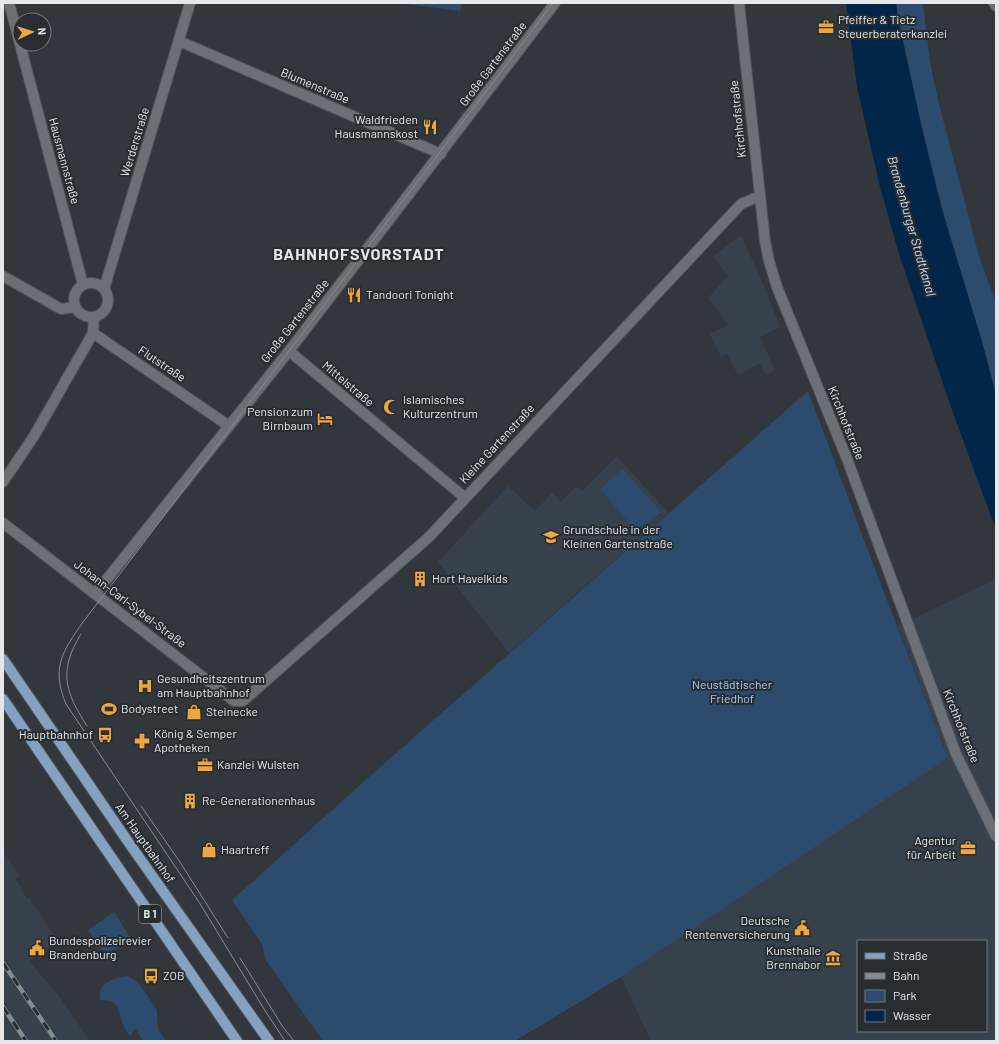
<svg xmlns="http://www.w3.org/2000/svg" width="999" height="1044" viewBox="0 0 999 1044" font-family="Barlow,sans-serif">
<rect width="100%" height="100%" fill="#32373d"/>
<g fill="#37414c" fill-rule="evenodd">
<path d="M741,235L766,291L780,327L760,337L775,370L766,375L760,363L738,375L727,354L721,357L710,334L728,325L708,298L728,276L713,256Z"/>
<path d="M617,456L668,513L509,653L438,562L508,486L535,511L552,493L561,502L576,486L582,491Z"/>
<path d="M996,579V1041H651L621,977L948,758L898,626ZM858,941H986V1031H858Z"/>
<path d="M4,853L20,876L15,879L24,891L23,892L27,899L29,898L58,941L29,961L58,995L90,1041H3Z"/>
</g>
<g fill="#2c4b6d">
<path d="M400,3H462L460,11Z"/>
<path d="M896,3H923L930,62L939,104L979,256L996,303V394C980,332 960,272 943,211C925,147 912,83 898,18Z"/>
<path d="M808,391L870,556L948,758L621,977L515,1041H323L265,959L262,944L232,900L370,776Z"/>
<path d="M623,469L661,512L637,532L600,489Z"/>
<path d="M114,912L131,939L106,956L88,930Z"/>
<path d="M128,976L138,982L157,1010L158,1030L166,1041H143L135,1028L130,1037C127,1032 124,1027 122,1022C117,1006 119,1001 100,1000C97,983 115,977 128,976Z"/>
</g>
<path fill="#022649" d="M846,3H896L898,18L921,124L942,210L981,338L996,394V530L952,410L899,254L880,187L857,87Z"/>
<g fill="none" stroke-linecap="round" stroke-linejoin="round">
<g stroke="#4e5358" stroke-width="12">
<g id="minor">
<path d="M9,3L20,44"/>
<path d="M739,3L765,241L769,261L777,287L847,459L956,754L996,836"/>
<path d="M994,3L996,6"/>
<path d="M179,41L441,154"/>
<path d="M20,44L83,285"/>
<path d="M3,276L61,309L75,307"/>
<circle cx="91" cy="300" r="17"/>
<path d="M104,289L190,3"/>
<path d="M94,317L93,333L229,426"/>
<path d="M289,351L464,497"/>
<path d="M3,482L34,436L93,333"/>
<path d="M3,523L234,701H243L429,537L741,204L760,196"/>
<path d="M95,594L289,351L555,3"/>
</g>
</g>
<g stroke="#4e5358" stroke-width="12">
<g id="major">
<path d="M3,659L131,846L269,1041"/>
<path d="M3,699L237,1041"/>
</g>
</g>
<use href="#minor" stroke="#6a7076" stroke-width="10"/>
<use href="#major" stroke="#85a1bf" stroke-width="10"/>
<g stroke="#868b8f" stroke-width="1">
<path d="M81,634C58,671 65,692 87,726"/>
<path d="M141,806L180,862L228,938"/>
<path d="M240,958L283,1027L294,1041"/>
<path d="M285,1041L264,1009L199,902L66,704C51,668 62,652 83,622C93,609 103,596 113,583L553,3"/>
</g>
<g stroke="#868b8f" stroke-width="4.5">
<g id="rail">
<path d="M3,963L56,1041"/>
<path d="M3,1007L26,1041"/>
</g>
</g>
<use href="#rail" stroke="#282d32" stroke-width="3" stroke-dasharray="9" stroke-linecap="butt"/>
</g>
<defs>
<g id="office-bare" transform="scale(1.2)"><path d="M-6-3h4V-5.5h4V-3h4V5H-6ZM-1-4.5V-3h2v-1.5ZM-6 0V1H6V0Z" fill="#f0a63e" stroke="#282d32" stroke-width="2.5" paint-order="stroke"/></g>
<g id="restaurant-bare" transform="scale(1.2)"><path d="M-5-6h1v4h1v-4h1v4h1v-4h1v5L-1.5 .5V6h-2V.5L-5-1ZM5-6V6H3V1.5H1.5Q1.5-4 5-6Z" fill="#f0a63e" stroke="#282d32" stroke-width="2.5" paint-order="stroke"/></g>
<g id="mosque-bare" transform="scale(1.2)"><path d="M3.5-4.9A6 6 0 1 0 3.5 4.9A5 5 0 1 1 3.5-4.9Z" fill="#f0a63e" stroke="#282d32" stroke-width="2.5" paint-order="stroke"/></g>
<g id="hotel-bare" transform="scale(1.2)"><path d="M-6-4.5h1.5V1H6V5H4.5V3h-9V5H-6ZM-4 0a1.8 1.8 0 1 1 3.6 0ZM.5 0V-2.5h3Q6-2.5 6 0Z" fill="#f0a63e" stroke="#282d32" stroke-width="2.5" paint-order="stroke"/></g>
<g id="school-bare" transform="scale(1.2)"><path d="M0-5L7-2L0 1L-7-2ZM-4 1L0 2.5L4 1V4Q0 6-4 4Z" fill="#f0a63e" stroke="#282d32" stroke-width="2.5" paint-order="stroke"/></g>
<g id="building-bare" transform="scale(1.2)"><path d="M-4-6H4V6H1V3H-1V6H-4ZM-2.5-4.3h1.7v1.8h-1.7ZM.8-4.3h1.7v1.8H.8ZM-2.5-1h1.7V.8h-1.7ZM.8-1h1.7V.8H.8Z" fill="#f0a63e" stroke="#282d32" stroke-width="2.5" paint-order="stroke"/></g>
<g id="hospital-bare" transform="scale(1.2)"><path d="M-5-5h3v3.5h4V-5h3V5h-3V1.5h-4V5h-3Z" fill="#f0a63e" stroke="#282d32" stroke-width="2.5" paint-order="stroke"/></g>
<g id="stadium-bare" transform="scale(1.2)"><path d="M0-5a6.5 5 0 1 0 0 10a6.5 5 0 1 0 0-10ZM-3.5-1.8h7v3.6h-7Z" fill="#f0a63e" stroke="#282d32" stroke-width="2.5" paint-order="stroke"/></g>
<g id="shop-bare" transform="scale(1.2)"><path d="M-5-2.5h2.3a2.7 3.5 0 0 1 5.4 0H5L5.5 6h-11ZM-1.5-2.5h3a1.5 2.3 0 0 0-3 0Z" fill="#f0a63e" stroke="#282d32" stroke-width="2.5" paint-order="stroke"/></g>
<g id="bus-bare" transform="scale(1.2)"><path d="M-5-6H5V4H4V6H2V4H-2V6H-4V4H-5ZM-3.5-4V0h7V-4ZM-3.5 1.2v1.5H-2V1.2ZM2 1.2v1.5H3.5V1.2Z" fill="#f0a63e" stroke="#282d32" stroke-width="2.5" paint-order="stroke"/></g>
<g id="pharmacy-bare" transform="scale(1.2)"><path d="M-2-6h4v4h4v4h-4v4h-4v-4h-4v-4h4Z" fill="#f0a63e" stroke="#282d32" stroke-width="2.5" paint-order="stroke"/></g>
<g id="civic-bare" transform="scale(1.2)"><path d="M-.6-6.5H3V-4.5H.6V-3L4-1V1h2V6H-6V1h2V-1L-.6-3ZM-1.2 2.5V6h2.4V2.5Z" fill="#f0a63e" stroke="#282d32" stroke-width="2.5" paint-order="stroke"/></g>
<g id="museum-bare" transform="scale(1.2)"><path d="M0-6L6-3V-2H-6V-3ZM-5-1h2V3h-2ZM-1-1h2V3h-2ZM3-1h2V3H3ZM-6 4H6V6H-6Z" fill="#f0a63e" stroke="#282d32" stroke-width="2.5" paint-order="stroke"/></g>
</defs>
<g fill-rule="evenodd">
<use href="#office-bare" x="826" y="27"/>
<use href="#restaurant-bare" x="430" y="127"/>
<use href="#restaurant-bare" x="354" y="295"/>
<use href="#mosque-bare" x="391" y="407"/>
<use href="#hotel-bare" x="325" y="419"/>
<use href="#school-bare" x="551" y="537"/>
<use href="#building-bare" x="420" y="579"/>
<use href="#hospital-bare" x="145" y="686"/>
<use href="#stadium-bare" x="109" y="709"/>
<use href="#shop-bare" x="194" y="712"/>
<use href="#bus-bare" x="105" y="735"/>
<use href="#pharmacy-bare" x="142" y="741"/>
<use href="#office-bare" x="205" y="765"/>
<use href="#building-bare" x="190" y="801"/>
<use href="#office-bare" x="968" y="848"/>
<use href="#shop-bare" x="209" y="850"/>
<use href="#civic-bare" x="802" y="928"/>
<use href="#civic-bare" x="37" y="948"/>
<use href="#museum-bare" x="833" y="958"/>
<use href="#bus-bare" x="151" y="976"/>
</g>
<g text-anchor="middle" stroke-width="4" stroke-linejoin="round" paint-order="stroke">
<rect fill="#282d32" stroke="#acb0b4" stroke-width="1" x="139" y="905" width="22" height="18" rx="3"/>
<g font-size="11" font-weight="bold" fill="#e4e8eb">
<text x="150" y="918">B 1</text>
</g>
<g font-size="12" fill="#e4e8eb" stroke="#282d32" text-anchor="start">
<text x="838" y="24">Pfeiffer &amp; Tietz<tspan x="838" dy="14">Steuerberaterkanzlei</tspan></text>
<text x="418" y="124" text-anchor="end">Waldfrieden<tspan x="418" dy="14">Hausmannskost</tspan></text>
<text x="366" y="299">Tandoori Tonight</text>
<text x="403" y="404">Islamisches<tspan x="403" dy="14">Kulturzentrum</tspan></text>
<text x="313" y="416" text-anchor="end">Pension zum<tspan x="313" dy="14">Birnbaum</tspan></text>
<text x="563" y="534">Grundschule in der<tspan x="563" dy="14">Kleinen Gartenstraße</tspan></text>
<text x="432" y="583">Hort Havelkids</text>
<text x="157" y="683">Gesundheitszentrum<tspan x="157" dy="14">am Hauptbahnhof</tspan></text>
<text x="121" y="713">Bodystreet</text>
<text x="206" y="716">Steinecke</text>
<text x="154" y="738">König &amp; Semper<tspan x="154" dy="14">Apotheken</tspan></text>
<text x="93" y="739" text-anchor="end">Hauptbahnhof</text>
<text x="217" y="769">Kanzlei Wulsten</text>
<text x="202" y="805">Re-Generationenhaus</text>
<text x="956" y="845" text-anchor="end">Agentur<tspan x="956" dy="14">für Arbeit</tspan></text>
<text x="221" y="854">Haartreff</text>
<text x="790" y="925" text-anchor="end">Deutsche<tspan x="790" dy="14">Rentenversicherung</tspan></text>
<text x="49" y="945">Bundespolizeirevier<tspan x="49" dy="14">Brandenburg</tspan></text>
<text x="821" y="955" text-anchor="end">Kunsthalle<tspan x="821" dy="14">Brennabor</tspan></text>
<text x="163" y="980">ZOB</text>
</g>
<g font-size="12" fill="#e4e8eb" stroke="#282d32">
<text transform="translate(493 64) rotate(-53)" y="4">Große Gartenstraße</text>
<text transform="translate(315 86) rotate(23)" y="4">Blumenstraße</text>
<text transform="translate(738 119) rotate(-96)" y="4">Kirchhofstraße</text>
<text transform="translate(135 142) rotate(-73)" y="4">Werderstraße</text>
<text transform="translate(64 161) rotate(75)" y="4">Hausmannstraße</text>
<text transform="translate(295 321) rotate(-52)" y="4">Große Gartenstraße</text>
<text transform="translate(162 364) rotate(34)" y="4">Flutstraße</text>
<text transform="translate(348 384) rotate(40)" y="4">Mittelstraße</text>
<text transform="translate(846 423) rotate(68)" y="4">Kirchhofstraße</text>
<text transform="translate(497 444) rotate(-47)" y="4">Kleine Gartenstraße</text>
<text transform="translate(130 604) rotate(37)" y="4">Johann-Carl-Sybel-Straße</text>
<text transform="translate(961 726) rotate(68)" y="4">Kirchhofstraße</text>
<text transform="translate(145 843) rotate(55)" y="4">Am Hauptbahnhof</text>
</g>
<g font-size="12" fill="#a6cdf9" stroke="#282d32">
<text x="732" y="689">Neustädtischer<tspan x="732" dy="14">Friedhof</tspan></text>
</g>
<g font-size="13" font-style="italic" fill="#c4defc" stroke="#282d32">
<text transform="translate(912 226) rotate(74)" y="5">Brandenburger Stadtkanal</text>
</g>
<g font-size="16" font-weight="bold" letter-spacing="1" fill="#e4e8eb" stroke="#282d32">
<text x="359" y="260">BAHNHOFSVORSTADT</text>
</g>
</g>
<rect width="999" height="1044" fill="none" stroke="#e4e8eb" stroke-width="8"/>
<rect x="857" y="940" width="130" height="92" fill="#282d32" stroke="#73787c"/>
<rect x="865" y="953" width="20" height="6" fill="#85a1bf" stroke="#73787c"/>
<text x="893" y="960" font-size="12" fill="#e4e8eb">Straße</text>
<rect x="865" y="973" width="20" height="6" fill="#868b8f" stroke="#73787c"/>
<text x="893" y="980" font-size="12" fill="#e4e8eb">Bahn</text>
<rect x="865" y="990" width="20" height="12" fill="#2c4b6d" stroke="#73787c"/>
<text x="893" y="1000" font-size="12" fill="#e4e8eb">Park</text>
<rect x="865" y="1010" width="20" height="12" fill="#022649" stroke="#73787c"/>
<text x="893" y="1020" font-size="12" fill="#e4e8eb">Wasser</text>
<g transform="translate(32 32) rotate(86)"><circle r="19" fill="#282d32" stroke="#73787c"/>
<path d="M0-3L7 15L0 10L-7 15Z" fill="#f0a63e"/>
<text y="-6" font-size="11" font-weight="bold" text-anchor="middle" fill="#e4e8eb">N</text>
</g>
</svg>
